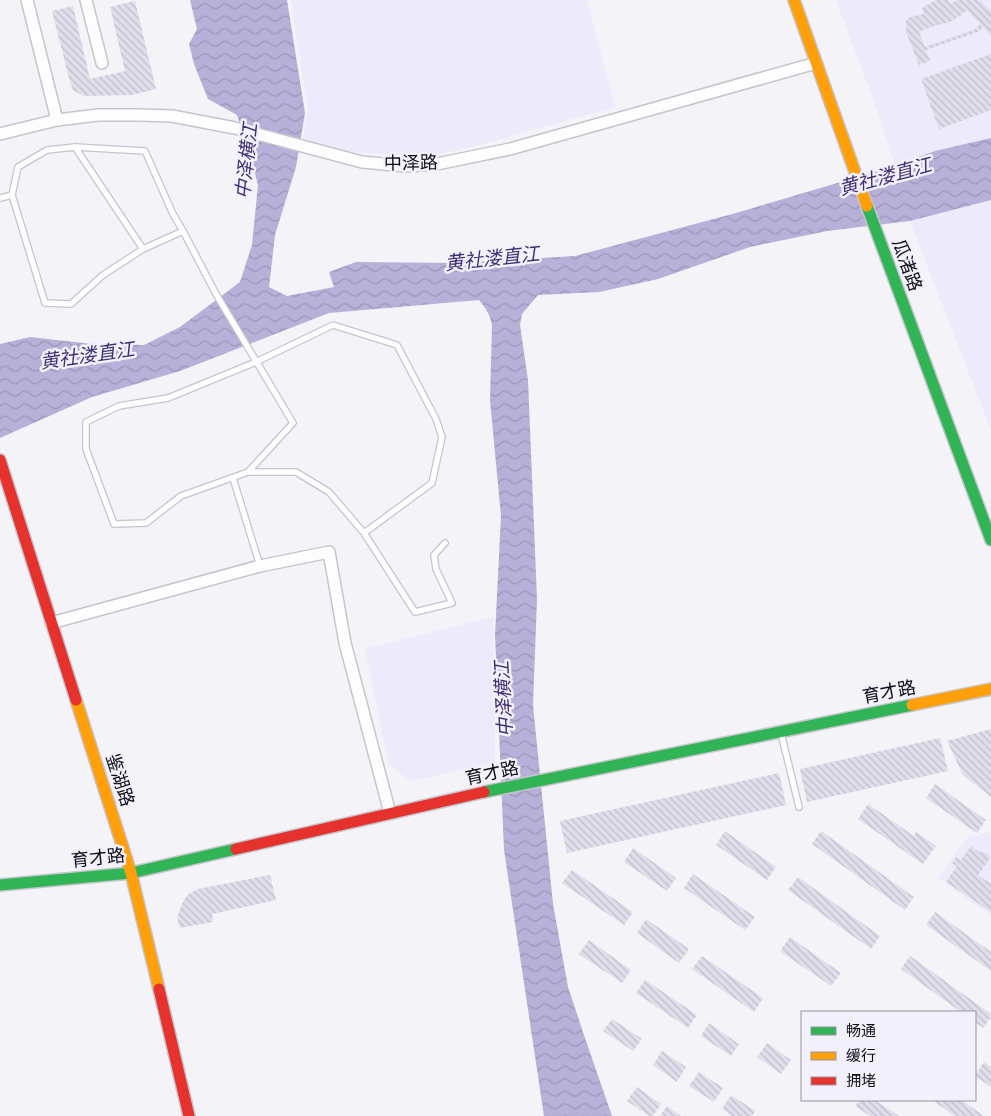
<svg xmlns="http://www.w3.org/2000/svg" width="991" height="1116" viewBox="0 0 991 1116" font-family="Poppins,'Noto Sans SC',sans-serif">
<defs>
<pattern id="water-waves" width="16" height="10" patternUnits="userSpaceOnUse" patternTransform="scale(1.25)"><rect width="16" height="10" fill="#b7b0d8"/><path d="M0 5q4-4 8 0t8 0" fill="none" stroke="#9c96b9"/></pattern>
<pattern id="building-back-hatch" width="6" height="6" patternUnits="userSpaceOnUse" patternTransform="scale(1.25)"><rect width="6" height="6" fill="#e0deeb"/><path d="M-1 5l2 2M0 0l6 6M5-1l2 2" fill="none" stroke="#bfbdc9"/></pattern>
</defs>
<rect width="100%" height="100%" fill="#f3f3f8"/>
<g fill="#eceafb">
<path d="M291,0H587L615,107L468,148L424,157L354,152L303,138L308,112Z"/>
<path d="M836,0H991V138L935,151L895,165L878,112Z"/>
<path d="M991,200V430L910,221Z"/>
<path d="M493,617L495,762L411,781L389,765L365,649Z"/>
<path d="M991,832V916L939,878L967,838Z"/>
</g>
<path fill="url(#water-waves)" d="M190,0H287L305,113L296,167L275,235L269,287L287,296L334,287L329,272L356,262L456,263L575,256L736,213L888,168L935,151L991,138V200L910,221L827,231L750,247L658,279L599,292L538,295L522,314L520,325L528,380L537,599L533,705L553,904L568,987L585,1038L612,1116H544L504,850L495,635L501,516L490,400L492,325C490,315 486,308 479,300L329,313L180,371L92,397L0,438V344L30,337L92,344L144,345L180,327L240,282L252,245L258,185L250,153L237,115L208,99L194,64L189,44L197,29Z"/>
<g fill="url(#building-back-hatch)" fill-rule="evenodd">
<path d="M936,0H948L950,4L957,1L956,0H980L991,11V36L983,27L978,32L926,50L930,61L919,65L906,32V21L910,17L924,14L922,8ZM967,10L980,24L976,29L925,47L919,32L930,27L950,22L960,16Z"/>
<path d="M135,1L156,89L132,95L84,96L78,93L73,90L70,82L52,11L73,6L90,79L125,71L110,7Z"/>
<path d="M991,54V110L939,129L921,79Z"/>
<path d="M991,729V797L963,775L947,741Z"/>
<path d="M940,738L948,771L807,802L800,769Z"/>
<path d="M779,773L786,805L567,853L560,821Z"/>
<path d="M935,784L986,820L977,833L926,798Z"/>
<path d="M868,804L914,836L916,832L936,846L923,864L858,819Z"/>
<path d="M725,831L776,867L767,880L716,845Z"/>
<path d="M821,831L914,897L905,910L812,844Z"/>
<path d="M971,846L981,853L982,851L991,857L978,875L991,884V912L946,882L957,866L952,863L956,857L961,860Z"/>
<path d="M633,848L676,878L667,891L624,862Z"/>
<path d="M572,870L633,912L624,925L562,883Z"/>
<path d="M693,874L755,917L745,930L684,888Z"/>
<path d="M270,875L276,900L212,914L213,922L180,928L177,917L182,904L187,895L198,889Z"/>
<path d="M798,877L880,936L871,949L788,890Z"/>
<path d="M935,912L991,952V971L926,925Z"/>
<path d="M646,919L689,949L679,963L637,933Z"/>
<path d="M790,937L841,973L831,986L780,951Z"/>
<path d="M589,940L631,970L622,983L579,954Z"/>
<path d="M702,956L763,998L754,1012L692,969Z"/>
<path d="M910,956L991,1014V1017L983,1028L975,1022V1012H961L901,969Z"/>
<path d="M645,980L697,1015L688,1028L636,993Z"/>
<path d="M612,1019L642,1039L633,1051L603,1031Z"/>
<path d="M709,1023L739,1044L731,1056L701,1036Z"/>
<path d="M767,1043L791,1060L781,1074L757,1057Z"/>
<path d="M662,1051L686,1067L677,1082L653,1065Z"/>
<path d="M984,1062L991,1067V1087L975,1076Z"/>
<path d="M699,1072L723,1088L714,1102L689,1086Z"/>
<path d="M637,1087L661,1104L653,1116H649L627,1101Z"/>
<path d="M731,1095L755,1111L752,1116H732L722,1109Z"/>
<path d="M860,1100H875L899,1116H870L855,1106Z"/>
<path d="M932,1100H961L984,1116H955Z"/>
<path d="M667,1106L681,1116H660Z"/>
</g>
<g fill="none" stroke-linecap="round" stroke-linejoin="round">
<g stroke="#c6c5cd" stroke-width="8">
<g id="lane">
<path d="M75,147L143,249"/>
<path d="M0,198L12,195"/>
<path d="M183,231L143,249L103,275L71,304L45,303L12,195L18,167L47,150L75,147L145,151L173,214L183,231L216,294L293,423L248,472"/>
<path d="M233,478L260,566"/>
<path d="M364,533L432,483L442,437L436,419L397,345L333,325L256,362L168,398L119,406L86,422V449L114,524L146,523L181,496L248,472H296L329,492L364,533L415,612L452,603L436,569L434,555L445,543"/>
<path d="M781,733L799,807"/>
</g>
</g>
<g stroke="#c6c5cd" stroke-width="14">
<g id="street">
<path d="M27,0L57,120"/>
<path d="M86,0L102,63"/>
<path d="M0,134L57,120L98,115H139L172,116L235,128L362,162L406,166L437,164L510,149L816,63"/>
<path d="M51,623L260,566L329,552L345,643L390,813"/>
</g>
</g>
<g stroke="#c6c5cd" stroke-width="14">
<g id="fast">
<path d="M867,206L991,540"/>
<path d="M484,792L912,705"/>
<path d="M0,885L131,873L236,849"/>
</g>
</g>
<g stroke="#c6c5cd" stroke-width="14">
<g id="slow">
<path d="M794,0L867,206"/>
<path d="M76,700L131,873L159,989"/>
<path d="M912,705L991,689"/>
</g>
</g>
<g stroke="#c6c5cd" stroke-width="14">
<g id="jam">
<path d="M0,460L76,700"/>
<path d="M236,849L484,792"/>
<path d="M159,989L189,1116"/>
</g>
</g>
<use href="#lane" stroke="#fdfdfe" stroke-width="5.5"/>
<use href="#street" stroke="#fdfdfe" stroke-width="11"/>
<use href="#fast" stroke="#30b455" stroke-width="11"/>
<use href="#slow" stroke="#ff9f0a" stroke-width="11"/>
<use href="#jam" stroke="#e5322d" stroke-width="11"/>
</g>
<g text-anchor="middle" stroke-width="5" stroke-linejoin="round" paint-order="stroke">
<g font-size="18" fill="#0f0d16" stroke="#f1f0fb">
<text transform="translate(411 163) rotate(-1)" y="6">中泽路</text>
<text transform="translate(907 265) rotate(70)" y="6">瓜渚路</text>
<text transform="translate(889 692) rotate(-11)" y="6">育才路</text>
<text transform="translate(492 773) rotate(-12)" y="6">育才路</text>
<text transform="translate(120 780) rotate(72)" y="6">鉴湖路</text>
<text transform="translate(98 858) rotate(-6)" y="6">育才路</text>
</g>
<g font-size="19" font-style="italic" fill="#402f72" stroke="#f1f0fb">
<text transform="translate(246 161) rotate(-84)" y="7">中泽横江</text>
<text transform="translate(885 176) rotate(-15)" y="7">黄社溇直江</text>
<text transform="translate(492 258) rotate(-6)" y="7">黄社溇直江</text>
<text transform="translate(87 355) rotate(-8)" y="7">黄社溇直江</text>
<text transform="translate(503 699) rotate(-93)" y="7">中泽横江</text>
</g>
</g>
<rect x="801" y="1011" width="175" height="90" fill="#f1f0fb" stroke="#97959f"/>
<rect x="811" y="1027" width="25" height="8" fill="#30b455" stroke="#97959f"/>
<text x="846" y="1036" font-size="15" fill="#0f0d16">畅通</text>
<rect x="811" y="1052" width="25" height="8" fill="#ff9f0a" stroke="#97959f"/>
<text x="846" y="1061" font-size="15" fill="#0f0d16">缓行</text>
<rect x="811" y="1077" width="25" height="8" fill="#e5322d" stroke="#97959f"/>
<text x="846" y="1086" font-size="15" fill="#0f0d16">拥堵</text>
</svg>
